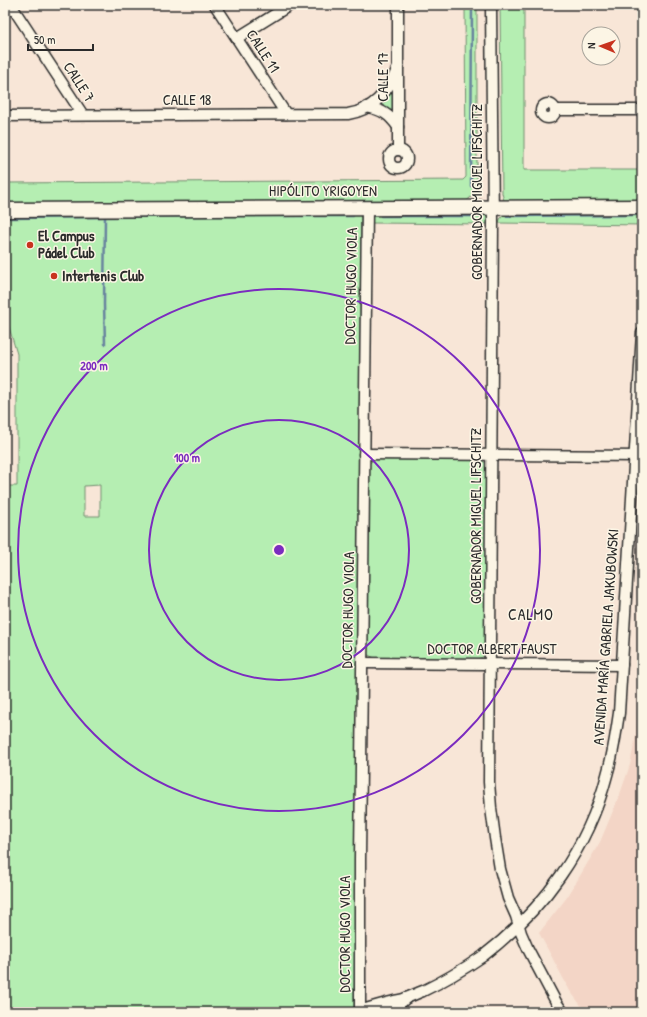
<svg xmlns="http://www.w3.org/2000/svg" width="647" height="1017" viewBox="0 0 647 1017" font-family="'Patrick Hand',sans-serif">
<rect width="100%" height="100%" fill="#f8e6d7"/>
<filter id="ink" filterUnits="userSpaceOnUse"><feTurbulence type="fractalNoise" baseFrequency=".025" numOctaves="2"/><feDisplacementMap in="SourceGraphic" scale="8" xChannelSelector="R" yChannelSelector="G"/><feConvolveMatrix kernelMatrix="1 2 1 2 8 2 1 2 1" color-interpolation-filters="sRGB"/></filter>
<g filter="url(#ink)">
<path fill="#f3d5c6" d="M642,646V1012H586L570,991L539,933L568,896L600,842L620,794L630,765L636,734Z"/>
<g fill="#b5eeb2" stroke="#708c6e" fill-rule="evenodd">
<path d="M465,5H477V185C475,193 472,197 466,201L5,206V183L463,180L466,177Z"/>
<path d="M500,5H524V170H642V203L504,201L502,193Z"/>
<path d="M392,89H393V111H392L383,106H380L379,103Z"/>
<path d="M379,213L485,214L488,217L489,224L370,223C371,217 374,215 379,213Z"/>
<path d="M508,213L639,214L642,216V225L499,223C500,217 503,216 508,213Z"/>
<path d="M5,214L361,215L354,1012H5V486H17V354L5,314ZM100,485V516H84V486Z"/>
<path d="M376,459L476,460C482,460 485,461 487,466L486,653C483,658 480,658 475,659L375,658L368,655L366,651L367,466L372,461Z"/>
</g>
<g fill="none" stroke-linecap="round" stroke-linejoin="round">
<g stroke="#68839e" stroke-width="2.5">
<path d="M471,186L472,5"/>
<path d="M381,216H478"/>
<path d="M507,216L635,215"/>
<path d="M5,218L209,216H353"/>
<path d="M105,344L104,304L105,217"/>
</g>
<g stroke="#2b2b2b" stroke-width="13">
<g id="minor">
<path d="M11,5L83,115"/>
<path d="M215,5L286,114"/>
<path d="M398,5V150"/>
<path d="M491,5L493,223L489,782L491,808L495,838L500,869L508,898L516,916L521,933L528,949L556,1002L563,1012"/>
<path d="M237,38L290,5"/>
<circle cx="548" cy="111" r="7"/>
<path d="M367,107C382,110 389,114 398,127"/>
<path d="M555,110H642"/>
<path d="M5,116L348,114C374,110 389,91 398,67"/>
<circle cx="398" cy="159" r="9"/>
<path d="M364,454L642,456"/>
<path d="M362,663L622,665"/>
<path d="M360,1011C371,1007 383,1004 394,1001C398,1000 403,1000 406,998C412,996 417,993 423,991C444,981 464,969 483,956C543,910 588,849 607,775C613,755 616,734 619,713L642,333"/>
<path d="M360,1012V859L367,208"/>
<path d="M392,1012L406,998"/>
</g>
</g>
<g stroke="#2b2b2b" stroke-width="17">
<path id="secondary" d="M5,210L642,207"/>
</g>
<use href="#minor" stroke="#fcf5e5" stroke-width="10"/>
<use href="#secondary" stroke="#fcf5e5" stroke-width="14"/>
</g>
</g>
<g fill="none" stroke="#7b2cbf" stroke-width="2">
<circle cx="279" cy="550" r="130"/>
<circle cx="279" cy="550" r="261"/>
</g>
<g fill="#c8321e" stroke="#fcf5e5" stroke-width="1.5">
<circle cx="30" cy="245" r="4"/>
<circle cx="54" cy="276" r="4"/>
</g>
<g text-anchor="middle" stroke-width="3" stroke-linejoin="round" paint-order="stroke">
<g font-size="15" fill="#2b2b2b" stroke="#fcf5e5">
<text transform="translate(263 51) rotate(57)" y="5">CALLE 11</text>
<text transform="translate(383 77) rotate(-90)" y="5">CALLE 17</text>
<text transform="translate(79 82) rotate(57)" y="5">CALLE 7</text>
<text x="187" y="105">CALLE 18</text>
<text x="323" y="196">HIPÓLITO YRIGOYEN</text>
<text transform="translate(477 192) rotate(-90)" y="5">GOBERNADOR MIGUEL LIFSCHITZ</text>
<text transform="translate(351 286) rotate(-89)" y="5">DOCTOR HUGO VIOLA</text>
<text transform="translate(476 516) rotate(-90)" y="5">GOBERNADOR MIGUEL LIFSCHITZ</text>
<text transform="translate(348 610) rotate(-89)" y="5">DOCTOR HUGO VIOLA</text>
<text transform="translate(606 637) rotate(-86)" y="5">AVENIDA MARÍA GABRIELA JAKUBOWSKI</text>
<text x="492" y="654">DOCTOR ALBERT FAUST</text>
<text transform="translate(345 934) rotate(-90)" y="5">DOCTOR HUGO VIOLA</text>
</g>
<g font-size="15" font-weight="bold" fill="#2b2b2b" stroke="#fcf5e5" text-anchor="start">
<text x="38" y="241">El Campus<tspan x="38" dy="17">Pádel Club</tspan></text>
<text x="62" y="281">Intertenis Club</text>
</g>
<g font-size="16" letter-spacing="1" fill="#2b2b2b" stroke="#fcf5e5">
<text x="531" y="620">CALMO</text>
</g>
</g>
<circle cx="279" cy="550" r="6" fill="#7b2cbf" stroke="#fcf5e5" stroke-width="2"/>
<g font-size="12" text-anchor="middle" font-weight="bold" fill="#7b2cbf" stroke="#fcf5e5" stroke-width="3" stroke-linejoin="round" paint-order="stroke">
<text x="94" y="370">200 m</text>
<text x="187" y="462">100 m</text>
</g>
<rect width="647" height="1017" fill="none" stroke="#fcf5e5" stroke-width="20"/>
<rect x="10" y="10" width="627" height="997" fill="none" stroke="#2b2b2b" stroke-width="1.5" filter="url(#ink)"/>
<g transform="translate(601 46) rotate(272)"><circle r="19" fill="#fcf5e5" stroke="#a8a49b"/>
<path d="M0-3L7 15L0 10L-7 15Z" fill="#c8321e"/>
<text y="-6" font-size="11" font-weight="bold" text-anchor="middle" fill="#2b2b2b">N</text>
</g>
<path d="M28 44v6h65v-6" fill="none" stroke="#2b2b2b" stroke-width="2"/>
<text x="34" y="44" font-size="12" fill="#2b2b2b" stroke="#fcf5e5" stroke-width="3" paint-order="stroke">50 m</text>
</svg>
